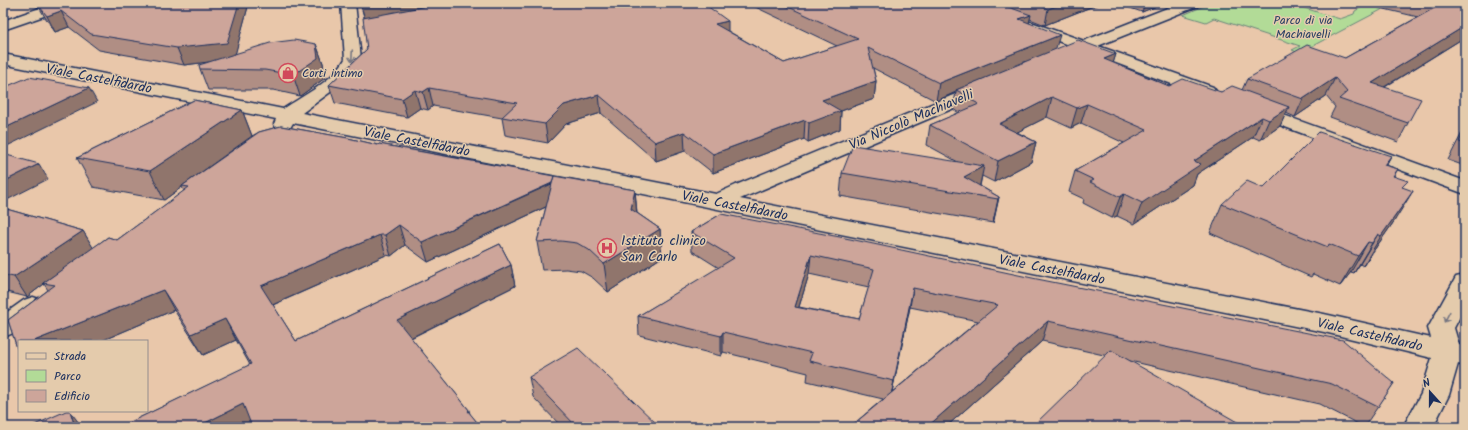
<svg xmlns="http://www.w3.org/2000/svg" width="1468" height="430" viewBox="0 0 1468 430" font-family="Kalam,sans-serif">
<rect width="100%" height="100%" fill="#e9c7aa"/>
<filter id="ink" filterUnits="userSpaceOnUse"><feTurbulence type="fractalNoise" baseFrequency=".025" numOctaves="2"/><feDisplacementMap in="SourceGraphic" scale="8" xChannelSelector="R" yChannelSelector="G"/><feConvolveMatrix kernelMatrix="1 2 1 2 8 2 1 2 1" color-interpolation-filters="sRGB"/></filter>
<g filter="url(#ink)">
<path fill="#b2db97" stroke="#66857a" d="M1211,3H1288L1340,19L1354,14L1355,11L1362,7L1348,3H1359L1383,9L1299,53L1292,50L1300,46L1214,18L1206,22L1183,15Z"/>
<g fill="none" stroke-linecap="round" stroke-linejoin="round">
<g stroke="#1b2f5e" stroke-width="3">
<g id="minor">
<path d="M341,3H355L361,59L355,70L340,85L302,113L716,194L736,185L975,86L981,85L987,86L990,90L987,94L740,199L1324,314L1431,338L1428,328L1456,277L1465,275V307L1454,328L1459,345L1465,346V366L1458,364L1449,395L1433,427H1403L1421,394L1432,358L1324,332L293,123L290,128L283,130L276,128L274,124L276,119L3,64V54L283,109C304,95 332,82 345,59Z"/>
<path d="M1180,3H1200L1198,6L1070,57L1064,59L1058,57L1056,54L1058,51Z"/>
<path d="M33,297L42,300L46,306C38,318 17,333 3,337V315L24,300Z"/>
</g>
</g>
<g stroke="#1b2f5e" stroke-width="3">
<path id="tertiary" d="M54,3H75L73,6L3,30V21Z"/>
</g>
<g stroke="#1b2f5e" stroke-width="3">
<g id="secondary">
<path d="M1031,22L1213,87L1216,91L1213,95L1207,96L1201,95L1026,29L1024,26L1026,23Z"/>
<path d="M1256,105L1465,181V194L1250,114L1247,110L1250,106Z"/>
</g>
</g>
<use href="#minor" fill="#e4cbac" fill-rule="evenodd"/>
<use href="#tertiary" fill="#e4cbac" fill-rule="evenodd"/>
<use href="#secondary" fill="#e4cbac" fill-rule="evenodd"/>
</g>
<g fill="#b08e84" stroke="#1b2f5e" fill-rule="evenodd">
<path d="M34,3H249L235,54L316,44L323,63L325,78L300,96L273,90H208L200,69L208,62L184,65L99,50L69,27L55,32L45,17L39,7H37Z"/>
<path d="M747,3H1101L1045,25L1030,19L1029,23L1056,49L1116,54L1113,63L1169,86L1221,92L1242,90L1247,79L1345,58L1418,17L1359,3H1465V37L1385,87L1408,123L1398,142L1330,117L1335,107L1326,96L1295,117L1286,113L1280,126L1260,140L1253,137L1197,174L1193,185L1134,224L1117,216L1112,218L1083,203L1084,199L1069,192L1075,171L1124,143L1081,123L1071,128L1047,117L1017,132L1036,142L1031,162L994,182L982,176L980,186L999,197L993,223L840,196L842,173L958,162L927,145L930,125L959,113L953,109L956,92L936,101L873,68L876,81L874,99L841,111L840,129L808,142L804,139L713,173L685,151L656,161L601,113L566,124L548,143L505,135L502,118L433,106L428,110L420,108L407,117L335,103L329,85L367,49L364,17L361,6L728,31L784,63L837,46Z"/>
<path d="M1115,3H1164L1142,12Z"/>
<path d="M194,100L242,110L252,136L259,132L281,126L348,138L378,145L379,144L635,190L637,213L660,229L662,257L608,292L593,278L581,271L566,269L542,270L537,242L546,207L428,262L405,245L391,256L386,255L273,305L296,341L500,244L511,265L515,286L411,338L469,410L470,414L481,427H120L250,365L236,340L203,355L174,310L101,341H19V351L17,348L8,320L48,290L44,284L27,297L3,291V208L83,231L93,248L108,237L117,240L184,191L182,187L164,200L93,187L77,158Z"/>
<path d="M1465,127V166L1448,160Z"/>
<path d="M1391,156L1386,165L1398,169L1394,176L1403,188L1395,220L1363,266L1360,264L1354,273L1351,272L1340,286L1313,274L1311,277L1210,233L1222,204L1263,188Z"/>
<path d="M721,214L1394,383L1364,427L1319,404L1042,341L946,427H850L883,399L807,381L808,373L723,352L721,356L639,335L638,316L719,268L692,251L691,232ZM809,274L869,287L859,319L799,307ZM910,307L978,321L892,392Z"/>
<path d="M529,377L660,427H562L533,397Z"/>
</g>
<g fill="#90746c" stroke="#1b2f5e">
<path d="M35,3H37L39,7H37Z"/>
<path d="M239,3H249L234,59L184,65L177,48Z"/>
<path d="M379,3H468L366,22L361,6Z"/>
<path d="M1064,3H1101L1045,25L1048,9Z"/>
<path d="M1145,3H1164L1142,12Z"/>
<path d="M61,11L69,27L55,32L47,16Z"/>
<path d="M1031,15L1027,31L1019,19Z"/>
<path d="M728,21V37L715,24Z"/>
<path d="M1465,26V37L1363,100L1372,83Z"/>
<path d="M1060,35L1055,51L956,90V92L936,101L939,83Z"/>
<path d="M316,44L323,63L325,78L300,96L293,75Z"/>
<path d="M1116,54L1110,73L1104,59Z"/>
<path d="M1335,78L1326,96L1295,117L1303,99Z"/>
<path d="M876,81L874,99L841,111L840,129L808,142L809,123L822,100Z"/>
<path d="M89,88L97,102L3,148V129Z"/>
<path d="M429,88L433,106L428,110L423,92Z"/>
<path d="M415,90L420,108L407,117L402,99Z"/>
<path d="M599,95L601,113L566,124L548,143L545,124L564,105Z"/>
<path d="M1052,97L1047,117L994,144L999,124Z"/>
<path d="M1087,104L1081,123L1071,128L1077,108Z"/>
<path d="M1289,107L1280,126L1260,140L1269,120Z"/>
<path d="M242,110L252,136L182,186V187L164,200L150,171Z"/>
<path d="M1262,117L1253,137L1197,174L1193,185L1134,224L1142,203L1194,161Z"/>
<path d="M805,120L804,139L713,173V154Z"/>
<path d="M684,132L685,151L656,161L655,142Z"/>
<path d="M1036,142L1031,162L994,182L998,161Z"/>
<path d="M1391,156L1375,185L1384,165Z"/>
<path d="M39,164L48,179L3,202V182Z"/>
<path d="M984,166L979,189L964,177Z"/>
<path d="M565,178L567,197L428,262L422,242Z"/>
<path d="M635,190L637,217L631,209Z"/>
<path d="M1413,191L1395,220L1363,266L1381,236Z"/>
<path d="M1124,194L1117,216L1112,218L1120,197Z"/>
<path d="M999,197L994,220L993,223L998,199Z"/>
<path d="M399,225L405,245L391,256L385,235Z"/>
<path d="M660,229L662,257L608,292L604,264Z"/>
<path d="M83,231L94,249L43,283L44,284L27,297L14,277Z"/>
<path d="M1378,234L1360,264L1354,273L1372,243Z"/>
<path d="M380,235L386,255L270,306L261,286Z"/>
<path d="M1368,242L1351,272L1340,286L1358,256Z"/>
<path d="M811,255L809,274L793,326L795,307Z"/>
<path d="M511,265L515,286L404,341L397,320Z"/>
<path d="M913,288L910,307L890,401L894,381Z"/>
<path d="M163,290L174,310L101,341H34Z"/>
<path d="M225,319L236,340L203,355L191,334Z"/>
<path d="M1048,321L1042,341L946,427H927Z"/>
<path d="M723,332V352L721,356V336Z"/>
<path d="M243,404L254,426L252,427H197Z"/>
<path d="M70,411L82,427H75Z"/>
</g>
<g fill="#cda59a" stroke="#1b2f5e" fill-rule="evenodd">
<path d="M37,3H239L227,43L177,48L91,34L61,11L47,16Z"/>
<path d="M361,3H379L361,6Z"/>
<path d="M443,3H703L728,21L715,24L784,63L858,39L780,3H997L1031,15L1019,19L1060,35L939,83L868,48L876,81L822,100L841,111L809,123L805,120L713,154L684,132L655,142L599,95L564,105L545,124L502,117L517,103L429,88L423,92L415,90L402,99L329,85L367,49L363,18Z"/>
<path d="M1032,3H1064L1048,9Z"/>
<path d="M1431,3H1465V26L1372,83L1421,99L1408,123L1339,99L1347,92L1335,78L1303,99L1247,79L1307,45L1345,58L1440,5Z"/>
<path d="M294,40L316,44L318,58L293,75L265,70L200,69L199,65L270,43Z"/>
<path d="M1078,40L1116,54L1104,59L1169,86L1183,79L1221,92L1232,86L1289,107L1269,120L1262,117L1194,161L1201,164L1142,203L1124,194L1120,197L1090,182L1094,180L1075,171L1147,130L1087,104L1077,108L1052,97L999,124L1036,142L998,161L930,125L979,104L963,96L966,95L956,90Z"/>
<path d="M29,77L89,88L3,129V88Z"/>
<path d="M194,100L242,110L150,171L77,158Z"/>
<path d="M281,126L348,138L378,145L379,144L554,176L552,183L422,242L399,225L385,235H380L261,286L296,341L500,244L511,265L397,320L469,410L468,411L481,427H252L243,404L197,427H120L251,364L225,319L191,334L163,290L34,341H19V347L17,348L8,320L55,285L43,283L108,237L117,240L189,187L182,186L259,132Z"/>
<path d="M1465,130V143L1459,142Z"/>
<path d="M1319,132L1391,156L1384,165L1398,169L1393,176L1408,181L1402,187L1413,191L1381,236L1378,234L1372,243L1368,242L1358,256L1329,244L1328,247L1222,204L1247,181L1263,188Z"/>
<path d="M853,145L984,166L964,177L999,197L998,199L842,173Z"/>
<path d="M3,154L39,164L3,182Z"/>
<path d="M554,176L635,190L631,209L660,229L604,264L589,250L577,243L561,241L537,242Z"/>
<path d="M3,208L83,231L14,277L3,275Z"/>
<path d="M721,214L850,239L1037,279L1343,340L1394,383L1378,407L1332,384L1048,321L927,427H850L998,305L913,288L894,381L809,361L812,353L723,332L721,336L638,316L734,258L691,232ZM811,255L874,269L859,319L795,307Z"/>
<path d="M578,348L660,427H577L529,377Z"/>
<path d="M1111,350L1246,427H1032Z"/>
<path d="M66,411H70L75,427H30Z"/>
</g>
<defs><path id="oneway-shaft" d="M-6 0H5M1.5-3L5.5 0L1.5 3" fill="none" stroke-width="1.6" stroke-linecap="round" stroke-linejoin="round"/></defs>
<g stroke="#757581">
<use href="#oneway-shaft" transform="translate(352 56) rotate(93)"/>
<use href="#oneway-shaft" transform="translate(1447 317) rotate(118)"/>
</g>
</g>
<defs>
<g id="shop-ring" transform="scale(1)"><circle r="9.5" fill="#e4cbac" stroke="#d1495b" stroke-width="1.5"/><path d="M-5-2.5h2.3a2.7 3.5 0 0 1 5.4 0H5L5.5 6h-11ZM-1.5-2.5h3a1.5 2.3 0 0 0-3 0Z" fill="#d1495b"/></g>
<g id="hospital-ring" transform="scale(1)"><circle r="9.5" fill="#e4cbac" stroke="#d1495b" stroke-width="1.5"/><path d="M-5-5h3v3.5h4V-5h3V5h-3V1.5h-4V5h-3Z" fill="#d1495b"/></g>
</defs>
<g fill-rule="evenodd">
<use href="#shop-ring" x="288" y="73"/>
<use href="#hospital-ring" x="607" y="248"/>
</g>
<g text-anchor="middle" stroke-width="3" stroke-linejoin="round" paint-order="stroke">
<g font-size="12" fill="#2a4064" stroke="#e4cbac">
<text x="1303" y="24">Parco di via<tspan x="1303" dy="14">Machiavelli</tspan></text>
</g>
<g font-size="12" fill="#1b2f5e" stroke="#e4cbac" text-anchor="start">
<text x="302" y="77">Corti intimo</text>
</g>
<g font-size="14" fill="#1b2f5e" stroke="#e4cbac">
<text transform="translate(99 78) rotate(11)" y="5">Viale Castelfidardo</text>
<text transform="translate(911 119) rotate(-23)" y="5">Via Niccolò Machiavelli</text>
<text transform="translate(417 141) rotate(11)" y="5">Viale Castelfidardo</text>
<text transform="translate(735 205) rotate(11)" y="5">Viale Castelfidardo</text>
<text transform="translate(1052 269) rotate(11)" y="5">Viale Castelfidardo</text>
<text transform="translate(1370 334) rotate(13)" y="5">Viale Castelfidardo</text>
</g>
<g font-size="14" fill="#1b2f5e" stroke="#e4cbac" text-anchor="start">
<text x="621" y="245">Istituto clinico<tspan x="621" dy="16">San Carlo</tspan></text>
</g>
</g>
<rect width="1468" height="430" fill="none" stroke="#e4cbac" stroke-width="16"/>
<rect x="8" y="8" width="1452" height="414" fill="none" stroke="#1b2f5e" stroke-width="1.5" filter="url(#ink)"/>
<rect x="18" y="340" width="130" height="72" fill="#e4cbac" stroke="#948d8d"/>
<rect x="26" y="353" width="20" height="6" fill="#e4cbac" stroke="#948d8d"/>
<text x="54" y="360" font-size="12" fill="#1b2f5e">Strada</text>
<rect x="26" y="370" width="20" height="12" fill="#b2db97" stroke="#948d8d"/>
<text x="54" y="380" font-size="12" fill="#1b2f5e">Parco</text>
<rect x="26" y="390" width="20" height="12" fill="#cda59a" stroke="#948d8d"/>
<text x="54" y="400" font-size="12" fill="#1b2f5e">Edificio</text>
<g transform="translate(1430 392) rotate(339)" stroke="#e4cbac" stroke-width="3" paint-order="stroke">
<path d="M0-3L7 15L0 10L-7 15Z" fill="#1b2f5e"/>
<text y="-6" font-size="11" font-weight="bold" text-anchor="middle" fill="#1b2f5e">N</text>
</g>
</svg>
